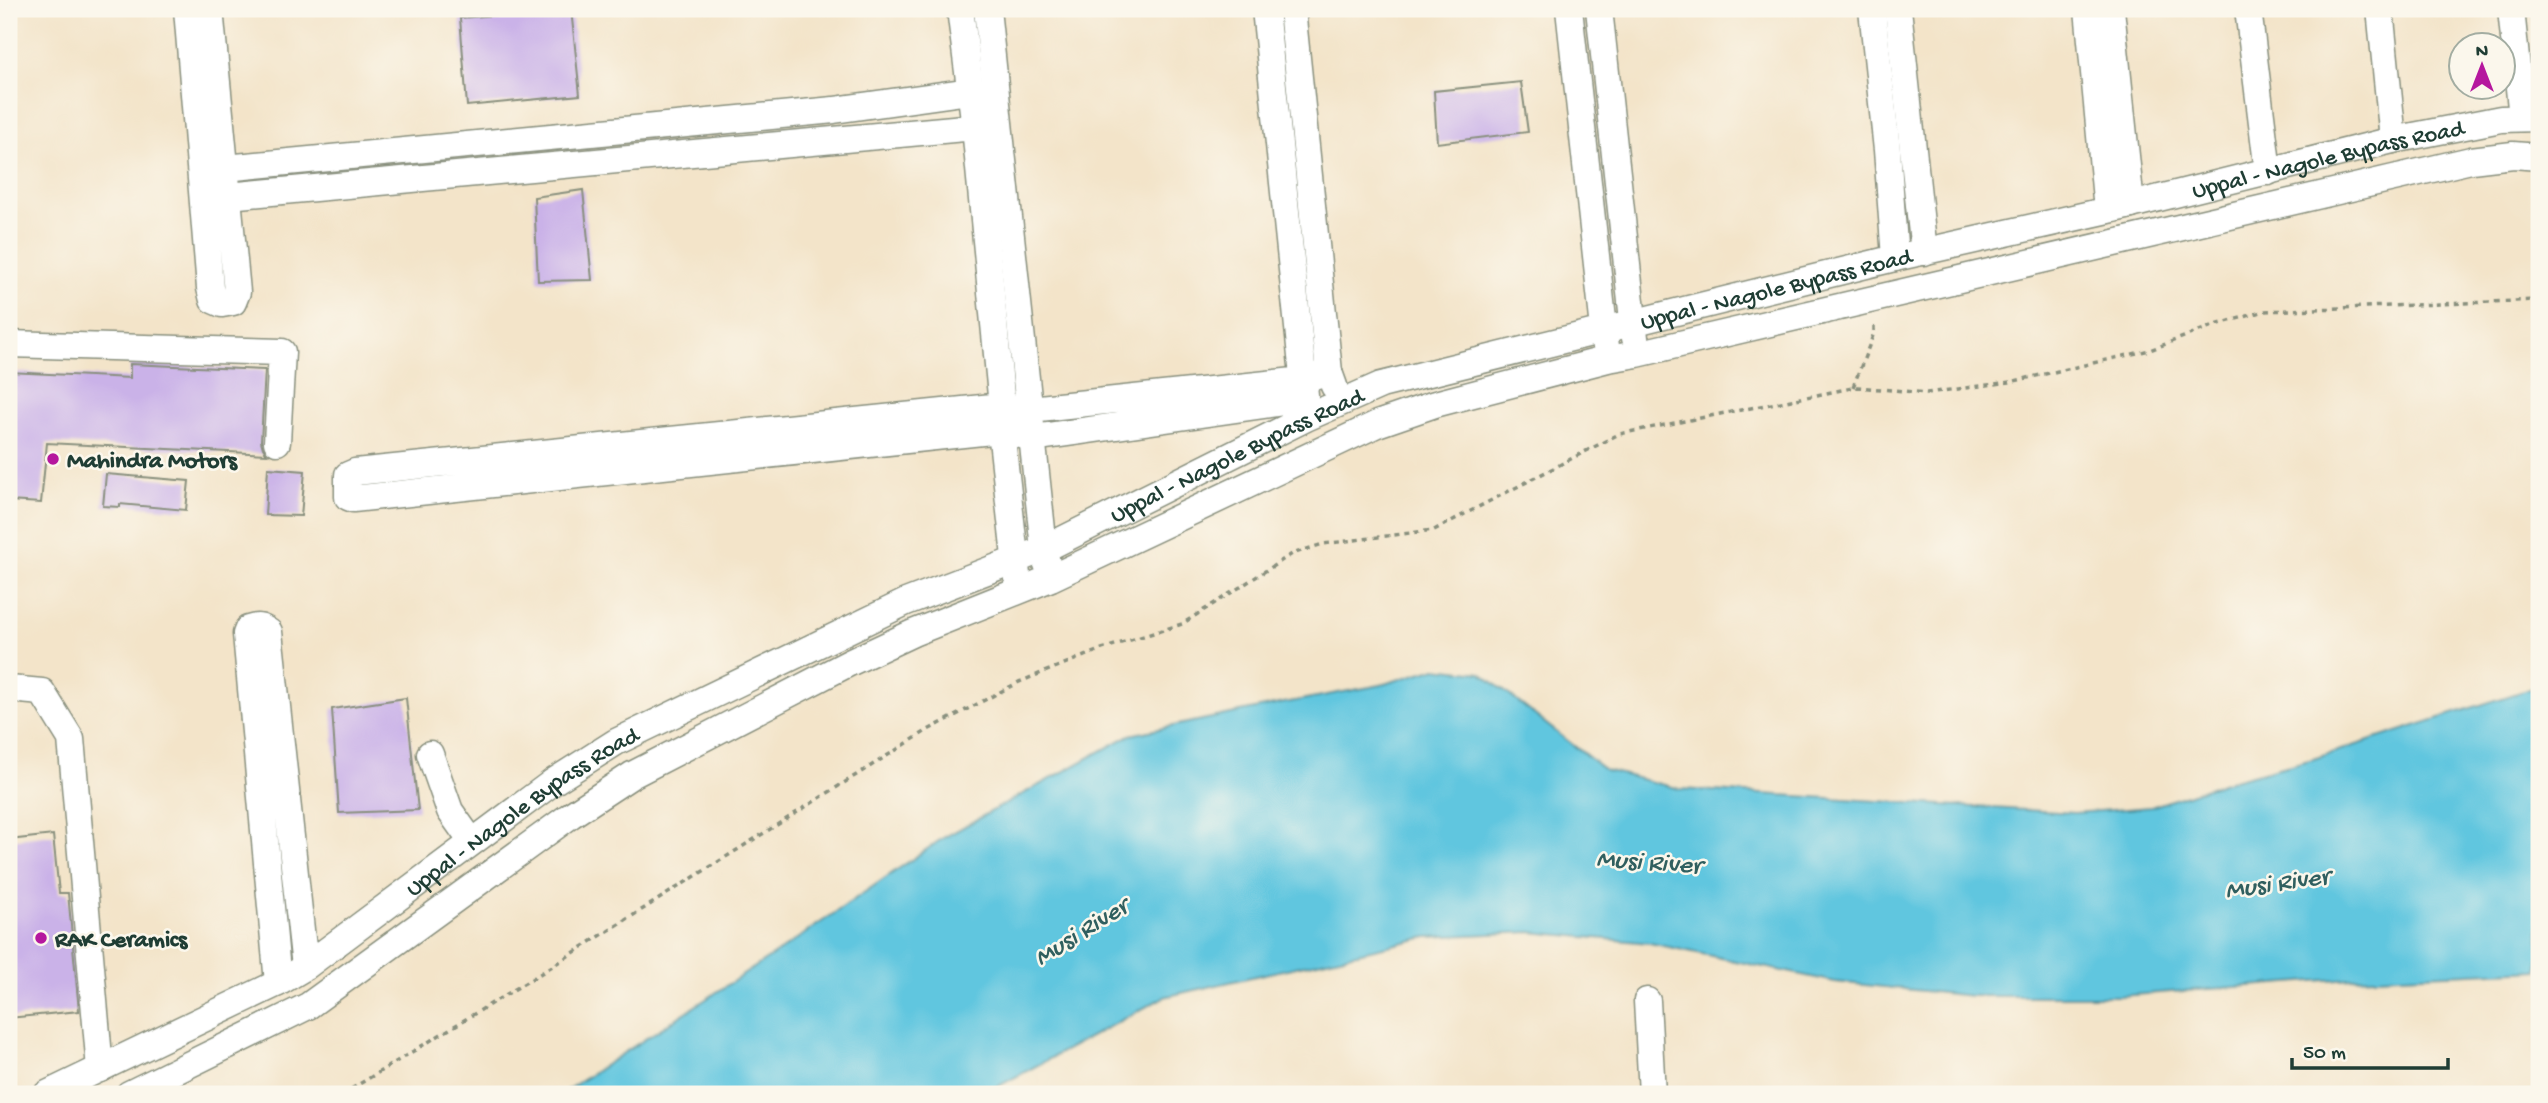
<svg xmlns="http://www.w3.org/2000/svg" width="2548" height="1103" viewBox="0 0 2548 1103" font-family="'Gochi Hand',sans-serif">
<rect width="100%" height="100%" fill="#fbf7ec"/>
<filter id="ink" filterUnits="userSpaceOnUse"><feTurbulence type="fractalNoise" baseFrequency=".0143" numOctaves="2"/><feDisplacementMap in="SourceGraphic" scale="14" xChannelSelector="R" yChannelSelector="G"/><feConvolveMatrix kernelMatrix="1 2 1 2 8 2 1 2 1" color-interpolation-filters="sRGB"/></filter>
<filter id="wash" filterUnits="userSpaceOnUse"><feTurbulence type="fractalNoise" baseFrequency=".00686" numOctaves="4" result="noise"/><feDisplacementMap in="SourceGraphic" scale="28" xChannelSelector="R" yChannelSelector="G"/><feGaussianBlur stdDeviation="1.57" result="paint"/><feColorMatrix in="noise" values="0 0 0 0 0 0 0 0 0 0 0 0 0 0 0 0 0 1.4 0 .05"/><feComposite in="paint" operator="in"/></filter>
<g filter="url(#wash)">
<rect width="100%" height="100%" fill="#f3e4c9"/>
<path fill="#61c6df" stroke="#40828a" stroke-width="2" d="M1436,668L1481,673L1605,770L1680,789L2074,813L2151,807L2222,783L2313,759L2539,686V970L2353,978L2119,996H1972L1835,982L1650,943L1530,932L1427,937L1164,997L984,1094H561L781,950L943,838L1130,735L1279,704L1381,685Z"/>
<g id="blocks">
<g fill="#cab2e8">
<path d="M571,9L580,95L467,106L460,18Z"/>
<path d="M1521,82L1528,132L1437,143L1434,91Z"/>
<path d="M583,190L592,280L538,281L534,197Z"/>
<path d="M130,364L265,370L261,441L263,448L267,454L47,443L41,503L9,501V372L130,378Z"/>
<path d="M268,468L305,471L301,516L265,515Z"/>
<path d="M106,474L189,481L186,510L120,504V507L103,506Z"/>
<path d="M406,698L418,810L339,813L332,709Z"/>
<path d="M53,835L59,893H68L79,1011L9,1018V840Z"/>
</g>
</g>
</g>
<g filter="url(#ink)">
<use href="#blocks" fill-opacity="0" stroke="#89907e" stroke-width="2"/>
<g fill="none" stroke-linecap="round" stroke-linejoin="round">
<g stroke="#89907e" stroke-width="29">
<g id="minor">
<path d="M187,9L210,288L213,300L222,304L233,302L237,292L210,9"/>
<path d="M960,9L975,127L1002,406L1001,430L1017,575"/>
<path d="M987,9L1044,549L1047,564"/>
<path d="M1265,9L1305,395"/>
<path d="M1292,9L1329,372L1334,386"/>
<path d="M1569,9L1606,347"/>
<path d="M1599,9L1635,338"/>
<path d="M1872,9L1887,150L1895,258"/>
<path d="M1898,9L1924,252"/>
<path d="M2088,9L2107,210"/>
<path d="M2111,9L2131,205"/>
<path d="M2248,9L2268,172"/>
<path d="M2380,9L2393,140"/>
<path d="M2511,9L2522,118"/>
<path d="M225,168L834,110L970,91"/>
<path d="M228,196L975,127"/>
<path d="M9,344L282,352L277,442"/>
<path d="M1305,399L1033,438L1001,430L353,499L348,497V475L355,472L1002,406L1030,409L1304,380L1329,372"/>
<path d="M9,689L42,692L71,739L100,1069"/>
<path d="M430,754L450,811L472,842"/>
<path d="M278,983L246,634L248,629C257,626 261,626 269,632L305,967"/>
<path d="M1647,1001L1652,1094"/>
<path id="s1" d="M47,1094L278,983L305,967L553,782L616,742L906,602L1044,549L1306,418L1381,385L1895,258L2131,205L2393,140L2501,119L2539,118"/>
<path d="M129,1094L308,1006L571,815L632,775L849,663L913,633L1051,578L1377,424L1435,404L1608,359L1637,354L2471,160L2513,155L2539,157"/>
</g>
</g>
<g stroke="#89907e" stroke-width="3.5" stroke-dasharray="5 5" stroke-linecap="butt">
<path d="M1853,387L1874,333V322"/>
<path d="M343,1094L538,975L928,730L1019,682L1102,649L1182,624L1292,554L1323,544L1434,530L1619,434L1857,387L1927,393L2010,382L2150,350L2212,326L2265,311L2539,300"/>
</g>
<use href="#minor" stroke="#fff" stroke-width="26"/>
</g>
</g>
<g fill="#b5179e" stroke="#fbf7ec" stroke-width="2.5">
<circle cx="53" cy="459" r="7"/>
<circle cx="41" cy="938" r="7"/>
</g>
<g text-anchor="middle" stroke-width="5" stroke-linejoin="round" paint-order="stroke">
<g font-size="24" fill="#1f3d34" stroke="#fbf7ec">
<text dy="8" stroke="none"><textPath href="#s1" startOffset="2490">Uppal - Nagole Bypass Road</textPath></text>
<text dy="8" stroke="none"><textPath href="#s1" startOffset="1923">Uppal - Nagole Bypass Road</textPath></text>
<text dy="8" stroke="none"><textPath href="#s1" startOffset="1356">Uppal - Nagole Bypass Road</textPath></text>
<text dy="8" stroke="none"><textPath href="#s1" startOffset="555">Uppal - Nagole Bypass Road</textPath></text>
</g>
<g font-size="24" font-weight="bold" fill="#1f3d34" stroke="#fbf7ec" text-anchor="start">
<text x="67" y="467">Mahindra Motors</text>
<text x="55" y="946">RAK Ceramics</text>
</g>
<g font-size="26" font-style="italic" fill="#305f5f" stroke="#fbf7ec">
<text transform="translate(1649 860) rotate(4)" y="9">Musi River</text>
<text transform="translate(2277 881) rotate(-8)" y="9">Musi River</text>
<text transform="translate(1080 930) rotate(-32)" y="9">Musi River</text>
</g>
</g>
<rect width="2548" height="1103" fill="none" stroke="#fbf7ec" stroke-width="35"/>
<g transform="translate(2482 66)"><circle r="33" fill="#fbf7ec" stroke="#a3ada2" stroke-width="2"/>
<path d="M0-5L12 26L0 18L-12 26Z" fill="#b5179e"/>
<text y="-10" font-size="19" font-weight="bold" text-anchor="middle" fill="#1f3d34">N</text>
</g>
<path d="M2292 1058v10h156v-10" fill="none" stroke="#1f3d34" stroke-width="3.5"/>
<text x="2303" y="1058" font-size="21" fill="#1f3d34" stroke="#fbf7ec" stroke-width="5" paint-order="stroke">50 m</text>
</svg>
